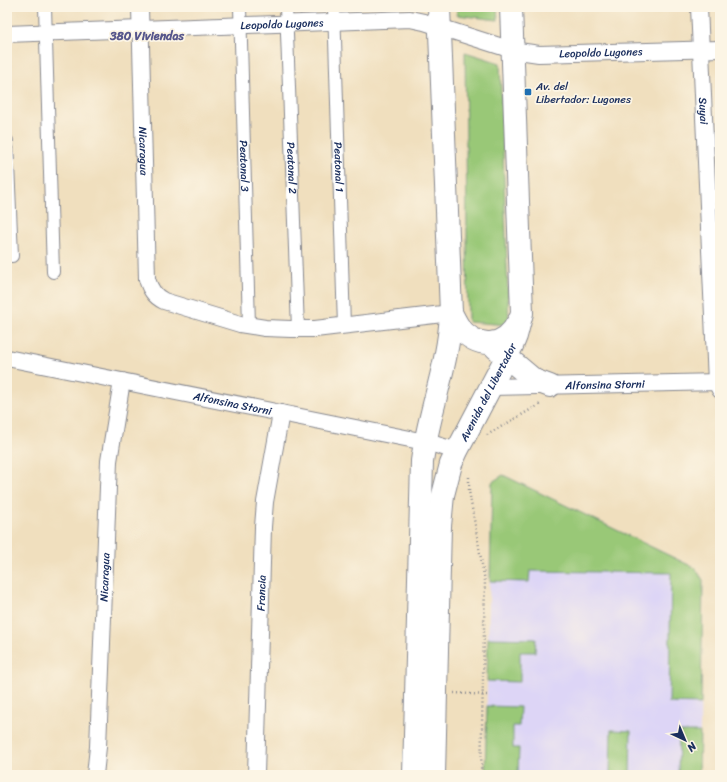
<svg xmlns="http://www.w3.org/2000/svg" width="727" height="782" viewBox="0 0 727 782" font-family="Sriracha,sans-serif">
<rect width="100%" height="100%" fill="#fcf5e5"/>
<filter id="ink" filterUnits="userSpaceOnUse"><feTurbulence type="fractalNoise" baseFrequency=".025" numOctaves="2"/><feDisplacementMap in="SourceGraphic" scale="8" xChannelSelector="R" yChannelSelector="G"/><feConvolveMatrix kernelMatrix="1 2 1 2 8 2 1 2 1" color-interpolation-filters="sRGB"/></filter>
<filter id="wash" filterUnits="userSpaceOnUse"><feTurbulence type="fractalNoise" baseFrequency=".012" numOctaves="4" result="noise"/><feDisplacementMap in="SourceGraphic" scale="16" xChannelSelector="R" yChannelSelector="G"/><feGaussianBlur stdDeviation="0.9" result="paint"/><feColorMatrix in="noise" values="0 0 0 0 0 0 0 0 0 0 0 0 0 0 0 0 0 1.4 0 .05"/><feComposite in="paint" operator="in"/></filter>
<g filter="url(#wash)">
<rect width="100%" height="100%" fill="#f0dfbe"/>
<path fill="#ddd5f6" d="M503,475L695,568L703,580L699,775H485L492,482Z"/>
<g fill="#99c877" stroke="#5a7c6a">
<path d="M457,7H497L498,20L457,15Z"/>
<path d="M465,52L500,63L509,325L468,322Z"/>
<path d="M503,475L695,568L703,580L701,704L669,703L671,573L530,571L529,582L490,581L492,482Z"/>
<path d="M488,638L536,639L535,652H520V682L487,681Z"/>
<path d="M487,706L520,707L519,726H513V748H519L518,775H485Z"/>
<path d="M611,730L631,731L630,775H610Z"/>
<path d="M679,732H700L699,775H678Z"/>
</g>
</g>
<g filter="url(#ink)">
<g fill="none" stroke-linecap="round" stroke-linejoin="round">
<g stroke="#86878e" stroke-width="14">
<g id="pedestrian">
<path d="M45,7L53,272"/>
<path id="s1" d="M240,7L249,325"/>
<path id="s2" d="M286,7L298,329"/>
<path id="s3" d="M334,7L344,326"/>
<path d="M7,141L12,256"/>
</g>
</g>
<g stroke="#86878e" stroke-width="18">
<g id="minor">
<path id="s4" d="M140,7L147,279C150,289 154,296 164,301L240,324L265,328L291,329H315L451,313"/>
<path id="s5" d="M699,7L716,382L720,390"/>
<path id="s6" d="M7,34L410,19L424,22L512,50L539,54L720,49"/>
<path id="s7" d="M7,358L430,443L457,451"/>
<path id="s8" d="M490,387L720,382"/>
<path id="s9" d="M95,775L98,747L109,461L122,381"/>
<path id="s10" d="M256,775L263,527L265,502L281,413"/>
</g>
</g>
<g stroke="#86878e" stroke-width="24">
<g id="secondary">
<path d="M451,313C454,318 456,323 459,327C477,349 504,349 518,322"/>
<path d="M496,348L534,380L550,386"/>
<path d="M414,775L422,461C429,411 449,363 451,313L439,7"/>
<path id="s11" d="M434,775L440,526L443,495L451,464L457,451L512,346L516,336L522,313L511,7"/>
</g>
</g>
<g stroke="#86878e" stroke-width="2.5" stroke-dasharray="1 3" stroke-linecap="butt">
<path d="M487,435L542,403"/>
<path d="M469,477V491L485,581L481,775"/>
<path d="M454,693L487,695"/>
</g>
<use href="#pedestrian" stroke="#fff" stroke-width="12"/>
<use href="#minor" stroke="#fff" stroke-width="16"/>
<use href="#secondary" stroke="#fff" stroke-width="22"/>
</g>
</g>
<rect fill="#1f6fb2" stroke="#fcf5e5" stroke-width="1.5" x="524" y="88" width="8" height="8" rx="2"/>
<g text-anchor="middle" stroke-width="3.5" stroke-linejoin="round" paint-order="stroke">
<g font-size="11" fill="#1b2f5e" stroke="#fcf5e5">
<text dy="4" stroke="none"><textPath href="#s6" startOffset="275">Leopoldo Lugones</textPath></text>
<text dy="4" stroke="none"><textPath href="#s6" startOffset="599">Leopoldo Lugones</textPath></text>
<text dy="4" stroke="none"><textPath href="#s5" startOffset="104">Suyai</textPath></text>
<text dy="4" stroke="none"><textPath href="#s4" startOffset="144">Nicaragua</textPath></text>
<text dy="4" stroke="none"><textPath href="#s1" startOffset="159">Peatonal 3</textPath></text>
<text dy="4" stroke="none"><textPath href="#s3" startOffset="160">Peatonal 1</textPath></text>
<text dy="4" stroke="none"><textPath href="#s2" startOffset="161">Peatonal 2</textPath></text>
<text dy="4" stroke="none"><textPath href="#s8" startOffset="115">Alfonsina Storni</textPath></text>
<text dy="4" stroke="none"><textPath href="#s11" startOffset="393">Avenida del Libertador</textPath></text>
<text dy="4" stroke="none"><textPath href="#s7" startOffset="230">Alfonsina Storni</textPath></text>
<text dy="4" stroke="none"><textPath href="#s9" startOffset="198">Nicaragua</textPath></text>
<text dy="4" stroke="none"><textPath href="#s10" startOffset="182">Francia</textPath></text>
</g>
<g font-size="11" fill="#1b2f5e" stroke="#fcf5e5" text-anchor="start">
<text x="536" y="90">Av. del<tspan x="536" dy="13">Libertador: Lugones</tspan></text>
</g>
<g font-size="12" font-weight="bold" fill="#56568b" stroke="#fcf5e5">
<text x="147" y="40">380 Viviendas</text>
</g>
</g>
<rect width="727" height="782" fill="none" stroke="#fcf5e5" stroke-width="24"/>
<g transform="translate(685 740) rotate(136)" stroke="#fcf5e5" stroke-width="3" paint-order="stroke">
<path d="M0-3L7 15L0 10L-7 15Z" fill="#1b2f5e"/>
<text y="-6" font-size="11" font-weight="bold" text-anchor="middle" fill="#1b2f5e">N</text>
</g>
</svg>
